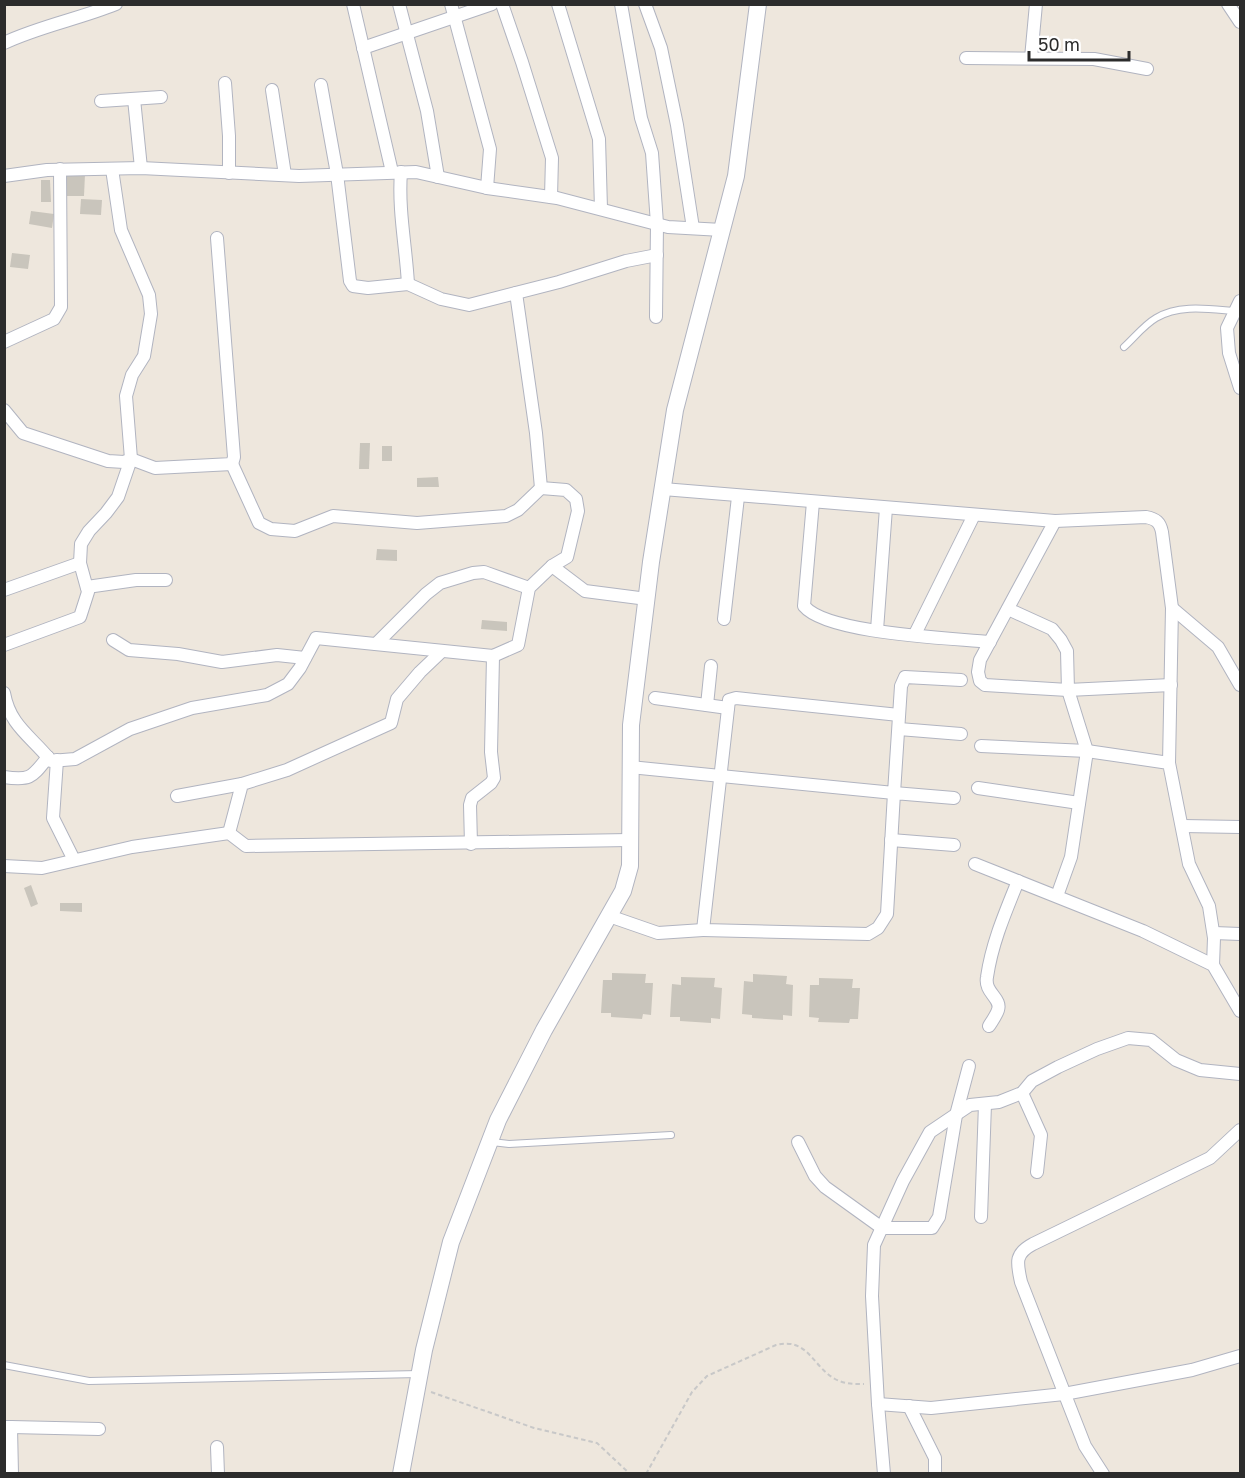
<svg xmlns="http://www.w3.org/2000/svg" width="1245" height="1478" viewBox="0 0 1245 1478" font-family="'Golos Text',sans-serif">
<rect width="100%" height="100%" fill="#eee7dd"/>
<g fill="#c9c5bc">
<path d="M65,173L85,174L84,196H64Z"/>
<path d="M41,180H50L51,202H41Z"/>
<path d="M81,199L102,200L101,215L80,214Z"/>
<path d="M31,211L54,214L52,228L29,224Z"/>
<path d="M12,253L30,255L28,269L10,267Z"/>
<path d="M360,443H370L369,469H359Z"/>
<rect x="382" y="446" width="10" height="15"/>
<path d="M438,477L439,487H417V478Z"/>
<path d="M377,549L397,550V561L376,560Z"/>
<path d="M482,620L507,622V631L481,629Z"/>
<path d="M31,885L38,904L31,907L24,888Z"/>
<path d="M60,903H82V912L60,911Z"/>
<path d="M612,973L646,974L645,983H653L651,1015L643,1014L642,1019L611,1017V1013H601L603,980H612Z"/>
<path d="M753,974L787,976L786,984L793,985L792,1016L783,1015V1020L752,1018V1015L742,1014L744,981L753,982Z"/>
<path d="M681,977L715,978L714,987L722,988L720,1019L711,1018V1023L680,1021V1017H670L672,984L681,985Z"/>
<path d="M819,978L853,979L852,988H860L858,1019H850L849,1023L818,1022L819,1018L809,1017L810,985H819Z"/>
</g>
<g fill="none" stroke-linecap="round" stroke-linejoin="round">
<g stroke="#b1b4c0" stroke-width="8">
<g id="lane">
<path d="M1124,347C1134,338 1144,325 1156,318C1179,304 1209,309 1235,311"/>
<path d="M492,1142L509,1144L671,1135"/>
<path d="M4,1365L89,1381L419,1374"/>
</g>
</g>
<g stroke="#b1b4c0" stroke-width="14">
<g id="street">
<path d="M353,4L392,172"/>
<path d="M399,4L427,111L438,177"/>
<path d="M451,4L490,149L487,188"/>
<path d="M502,4L522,62L552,158L551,197"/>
<path d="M558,4L599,139L601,209"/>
<path d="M621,4L641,118L652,153L657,224L656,317"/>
<path d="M645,4L661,48L677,125L693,228"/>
<path d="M1228,4L1240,22"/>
<path d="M4,43C40,26 79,19 116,4"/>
<path d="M363,48L492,4"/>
<path d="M966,58L1094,59L1147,69"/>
<path d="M1031,58L1036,4"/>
<path d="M225,83L229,136V173"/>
<path d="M321,85L337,174L350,281L353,286L368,288L408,284L441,299L469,305L559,282L626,261L657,255"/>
<path d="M272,90L285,175"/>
<path d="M134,99L141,168"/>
<path d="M101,101L161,97"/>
<path d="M401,172C398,210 406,247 408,284"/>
<path d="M4,176L47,170L141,168L299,176L416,172L487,188L557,198L668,227L722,230"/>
<path d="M1240,301L1227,328L1229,353L1240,388"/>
<path d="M4,342L54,319L61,307L60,169"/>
<path d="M4,410L23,433L108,461L124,462L131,459L126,396L132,375L144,356L151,314L149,295L121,230L112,169"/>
<path d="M232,464L259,523L271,529L295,531L333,516L417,523L506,516L518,510L541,488"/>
<path d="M663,489L1055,521L1146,517C1156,519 1160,522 1162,532L1172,608L1169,763"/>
<path d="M813,502L804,606C827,634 951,638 990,642"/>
<path d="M1055,521L980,660L978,672L980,681L985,685L1068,690L1171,685"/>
<path d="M552,566L585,591L647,599"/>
<path d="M87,587L136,580H166"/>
<path d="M4,590L80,563"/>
<path d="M1172,608L1218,647L1240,685"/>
<path d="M1008,609L1052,629L1061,640L1067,651L1068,690L1087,751L1071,857L1057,896"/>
<path d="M724,619L738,497"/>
<path d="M877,630L886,508"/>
<path d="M915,634L974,515"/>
<path d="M113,640L129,650L178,654L222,662L277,655L305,658"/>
<path d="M376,644L426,594L440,583L473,573L484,572L529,588"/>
<path d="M4,645L80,617L88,592L80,563L81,544L89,531L106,513L118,497L131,459L155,468L232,464L234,457C229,384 222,311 217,238"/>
<path d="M4,693C10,726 31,736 51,761L75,759L130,729L192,708L267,695L288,684L300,668L316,638L493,656L518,645L529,588L552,566L567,557L578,511L576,499L566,490L541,488L536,433L516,293"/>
<path d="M655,698L728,708"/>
<path d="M707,705L711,666"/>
<path d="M899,715L736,698L729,700L703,930L868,934L878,928L887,914L894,793L954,798"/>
<path d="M899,729L961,734"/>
<path d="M981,746L1087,751L1169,763L1189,864L1209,906L1214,938L1213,965"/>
<path d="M57,760L53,818L74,860"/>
<path d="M630,767L894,793L901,686L905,677L961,680"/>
<path d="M4,777C31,781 32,777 48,757"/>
<path d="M978,788L1079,803"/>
<path d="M177,796L242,784"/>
<path d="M1183,826L1240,827"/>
<path d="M229,833L242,784L287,770L391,723L397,699L420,672L441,652"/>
<path d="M891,840L954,845"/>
<path d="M471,844L470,805L472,798L491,783L494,778L491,752L493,656"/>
<path d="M975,864L1143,931L1213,965L1240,1011"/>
<path d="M4,866L42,868L132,847L229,833L246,846L629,840"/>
<path d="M609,916L658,933L703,930"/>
<path d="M1214,933L1240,934"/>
<path d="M989,1026C992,1021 996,1016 998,1010C1002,998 984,993 987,977C992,943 1005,913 1018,881"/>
<path d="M1022,1093L1041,1135L1037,1172"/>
<path d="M798,1142L815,1176L825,1187L882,1228H932L939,1217L956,1115L969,1066"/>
<path d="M981,1217L985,1104"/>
<path d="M878,1404L931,1408L1064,1394L1192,1370L1240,1356"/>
<path d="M909,1406L935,1458V1474"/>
<path d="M4,1427H11L12,1474"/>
<path d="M11,1427L99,1429"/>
<path d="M217,1447L218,1474"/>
<path d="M884,1474L878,1404L872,1296L874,1245L903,1181L930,1132L970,1105L999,1102L1022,1093L1032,1081L1058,1067L1097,1049L1128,1038L1151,1040L1176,1060L1200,1070L1240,1074"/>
<path d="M1103,1474L1085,1446L1021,1282C1017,1263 1014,1254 1033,1244L1210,1158L1240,1130"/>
</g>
</g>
<g stroke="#b1b4c0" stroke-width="18">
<path id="secondary" d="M401,1474L424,1350L451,1242L498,1120L544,1030L623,891L630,866L631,725L651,562L675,410L736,176L758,4"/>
</g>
<g stroke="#c8c8c8" stroke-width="2" stroke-dasharray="4.5 3" stroke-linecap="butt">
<path d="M431,1392L534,1428L597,1443L630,1474"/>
<path d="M646,1474L692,1392L707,1376L776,1345C808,1337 812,1366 835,1379C844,1384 854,1384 864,1384"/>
</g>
<use href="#lane" stroke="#fff" stroke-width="6"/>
<use href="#street" stroke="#fff" stroke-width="12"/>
<use href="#secondary" stroke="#fff" stroke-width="16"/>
</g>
<rect width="1245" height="1478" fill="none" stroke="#2c2c2c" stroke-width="12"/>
<path d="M1029 51v9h100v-9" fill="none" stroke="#2c2c2c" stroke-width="3"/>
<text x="1038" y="51" font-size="18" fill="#2c2c2c" stroke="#ffffff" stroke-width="4.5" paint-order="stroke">50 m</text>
</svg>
